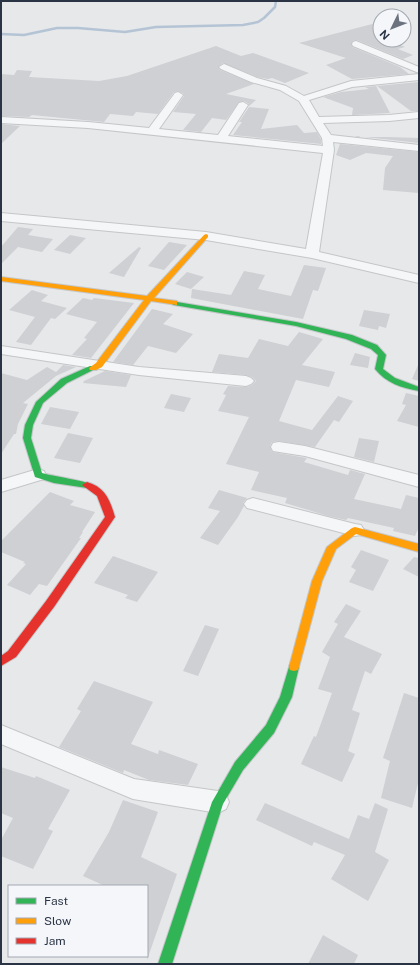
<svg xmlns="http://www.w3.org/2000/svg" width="420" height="965" viewBox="0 0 420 965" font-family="'Public Sans',sans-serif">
<rect width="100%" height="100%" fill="#e6e8ea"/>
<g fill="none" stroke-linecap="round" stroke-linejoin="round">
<path stroke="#b4c4d5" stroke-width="2.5" d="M1,34L24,35L57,28H78L125,32L156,27L243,25L258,22L264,18L275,7L276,1"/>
</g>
<g fill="#ced0d3">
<path d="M380,22V40H390L405,47L398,49L413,55L403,59L357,40L352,41V47L400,67L409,74L352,79L326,65L346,58L299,43Z"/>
<path d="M216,46L241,56L253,53L309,73L285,83L272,78L268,79L257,77L223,63L218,67L220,70L254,84L226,94L256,100L249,106V104L244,101L239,102L226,120L212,118L201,132L183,130L196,114L173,112L184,96V94L178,91L174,92L158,114L136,112L133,116L110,114L104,122L32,115L29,117L1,116V74L14,75L17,70L32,71L29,77L99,81L127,76Z"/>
<path d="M419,82V111H411L377,86Z"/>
<path d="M376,86L390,113L352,115L353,108L323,97L341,92L369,89L365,87Z"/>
<path d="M249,107L269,109L261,129L297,125L304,133L317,132L321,139V144L233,135L242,122H239Z"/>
<path d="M1,124L20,126L1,144Z"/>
<path d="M355,136L419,138V143L356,136Z"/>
<path d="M340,144L419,152V193L383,190L385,168L393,156L366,153L350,160L336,155Z"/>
<path d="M18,227L33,229L28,235L53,239L42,252L18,247L1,264V247Z"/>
<path d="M70,235L86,238L70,254L54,250Z"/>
<path d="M169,242L187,245L164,270L148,266Z"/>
<path d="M139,247L141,248L124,277L109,273Z"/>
<path d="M304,265L326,268L318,291L313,290L303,319L191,298L192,289L231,295L244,271L265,275L258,289L291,296Z"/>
<path d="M187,272L204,277L191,289L175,284Z"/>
<path d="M32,290L48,295L41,301L67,308L55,319L51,318L31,345L16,342L35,317L9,310Z"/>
<path d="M83,298L92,300L94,298L134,303L91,358L72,355L87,339L84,338L97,322L66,314Z"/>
<path d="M152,309L173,314L163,324L193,334L176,353L148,346L133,365L113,362Z"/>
<path d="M364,310L390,314L386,328L379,326L378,330L359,326Z"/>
<path d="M299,332L323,339L302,365L335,372L329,387L296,380L279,421L312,430L338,396L353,401L339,422L334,420L315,447L279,441L272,442L270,446L272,452L307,458L304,462L348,475L350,470L365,474L354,499L401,509L406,495L419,498V527L415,536L393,531L394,528L348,518L346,520L328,516L285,503L287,498L251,490L259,472L226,464L249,417L218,411L226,395L223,394L228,386L247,387L252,385L256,381L252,377L246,375L212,372L219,354L248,358L259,339L288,346Z"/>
<path d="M355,353L370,357L368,368L350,365Z"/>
<path d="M419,363V381L412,379Z"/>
<path d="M63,365L76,367L56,376L23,403L28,404L18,424L16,434H14L1,454V373L27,380L47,367L56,372Z"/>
<path d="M105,371L131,375L126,387L83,383L84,381Z"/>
<path d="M406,393L419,396V427L397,421L406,405L402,404Z"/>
<path d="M171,394L191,398L184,412L164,408Z"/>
<path d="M50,407L79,412L70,429L41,424Z"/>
<path d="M68,433L93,438L80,463L54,458Z"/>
<path d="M359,438L379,441L374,462L354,457Z"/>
<path d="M219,490L247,498L243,503L244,506L238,517L218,545L200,538L220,511L208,508Z"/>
<path d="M50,492L74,501L70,505L95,512L82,532H83L79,538H81L47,586L39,584L30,595L7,585L26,564L23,563L25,562L1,552V541Z"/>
<path d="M361,550L389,560L373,591L349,582L356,570L351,567Z"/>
<path d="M113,556L158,572L137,602L125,598L128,595L94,583Z"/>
<path d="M414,557L419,558V577L403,569Z"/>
<path d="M346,604L361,611L344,637L382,654L371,674L365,671L352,710L360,713L348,751L355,754L342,782L301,764L314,736L316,737L332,693L318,689L330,657L322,652L338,624L334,622Z"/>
<path d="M205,625L219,629L198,676L183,671Z"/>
<path d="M94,681L153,702L131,744L158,754L159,750L198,764L188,785L149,780L124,770L123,773L59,747L81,711L77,709Z"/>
<path d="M404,693L419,698V779L412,808L381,798L390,761L383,758Z"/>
<path d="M1,767L35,778L36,776L70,790L48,829L53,831L33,869L1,856V840L13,818L1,813Z"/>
<path d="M123,800L158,812L141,857L177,874L147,960V886H105L83,876L109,832Z"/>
<path d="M265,803L349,839L358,815L369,819L375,803L388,809L375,852L389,860L368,901L331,879L345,855L314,842L312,846L256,820Z"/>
<path d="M323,935L358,955L354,964H308Z"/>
</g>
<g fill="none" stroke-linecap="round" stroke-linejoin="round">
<g stroke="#c4c6c8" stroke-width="2">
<g id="street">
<path d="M356,41L419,67V73L353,46L352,44L353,42Z"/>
<path d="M224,64L257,78L286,86L304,96L351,81L419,74V80L352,87L309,100L319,117L389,115L419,112V118L389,121L323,123L331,135L419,145V151L333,142L334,150L319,252L419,275V283L312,258L206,240L1,221V213L206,232L306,249L323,153L88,128L1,123V117L88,122L149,128L175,93L178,92L183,95L159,129L218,135L239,103L243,102L248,105L228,136L323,146L322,138L299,101L280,90L251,82L221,69L219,67Z"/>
<path d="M1,346L139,367L246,376L251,378L254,381L251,384L246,386L139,375L1,354Z"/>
<path d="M279,442L305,446L419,475V487L305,456L273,451L271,447L273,443Z"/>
<path d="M38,469L44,471L46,475L44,479L1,492V480Z"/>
<path d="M253,498L355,524L361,525L364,530L361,535L355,536L247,508L244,504L247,500Z"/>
<path d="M1,725L134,779L218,791L226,795L229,802L226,809L218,813L133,799L1,744Z"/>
</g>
</g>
<g stroke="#c4c6c8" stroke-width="2">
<g id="fast">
<path d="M171,301L296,322L352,335L377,345L386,355L383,369L395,378L419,387V391C402,388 386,383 375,369L378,355L371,349L346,339L296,326L174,305L170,303Z"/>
<path d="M90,366H96L97,368L67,383L43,403L33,425L31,438L42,473C51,476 88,481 92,485L87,488L54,483L35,477L23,438L25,425L36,402L61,379Z"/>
<path d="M294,663L298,664L299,667L292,697L274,733L243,770L223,804L172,964H158L212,802L235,762L266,725L280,697L289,667L290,664Z"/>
</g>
</g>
<g stroke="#c4c6c8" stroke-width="2">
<g id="slow">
<path d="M206,234L208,235V237L154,298L177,301V305L151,301L102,367L96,370H90L89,368L96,363L144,300L1,281V277L147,296L204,235Z"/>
<path d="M355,527L419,544V552L356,534L336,549L322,581L299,667L298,670L294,671L290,670L289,667L312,581L327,547L352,528Z"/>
</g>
</g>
<g stroke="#c4c6c8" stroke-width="2">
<path id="jam" d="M87,482C105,487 110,500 115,517L54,607L16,657L1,666V656L8,651L46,601L105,517L97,496L82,485Z"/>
</g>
<use href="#street" fill="#f5f6f7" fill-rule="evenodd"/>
<use href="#fast" fill="#30b455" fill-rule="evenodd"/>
<use href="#slow" fill="#ff9f0a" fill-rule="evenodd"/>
<use href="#jam" fill="#e5322d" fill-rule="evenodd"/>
</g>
<rect width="420" height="965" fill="none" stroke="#2b3445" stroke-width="4"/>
<rect x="8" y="885" width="140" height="72" fill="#f4f6f9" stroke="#a4a8b1"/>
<rect x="16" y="898" width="20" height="6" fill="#30b455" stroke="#a4a8b1"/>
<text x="44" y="905" font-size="12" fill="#2b3445">Fast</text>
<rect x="16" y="918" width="20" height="6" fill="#ff9f0a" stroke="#a4a8b1"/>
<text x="44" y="925" font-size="12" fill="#2b3445">Slow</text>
<rect x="16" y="938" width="20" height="6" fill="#e5322d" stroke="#a4a8b1"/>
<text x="44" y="945" font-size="12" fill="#2b3445">Jam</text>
<g transform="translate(392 28) rotate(227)"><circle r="19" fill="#f4f6f9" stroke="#a4a8b1"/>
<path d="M0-3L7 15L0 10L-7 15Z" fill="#6c737f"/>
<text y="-6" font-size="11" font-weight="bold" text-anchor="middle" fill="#2b3445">N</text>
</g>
</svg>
